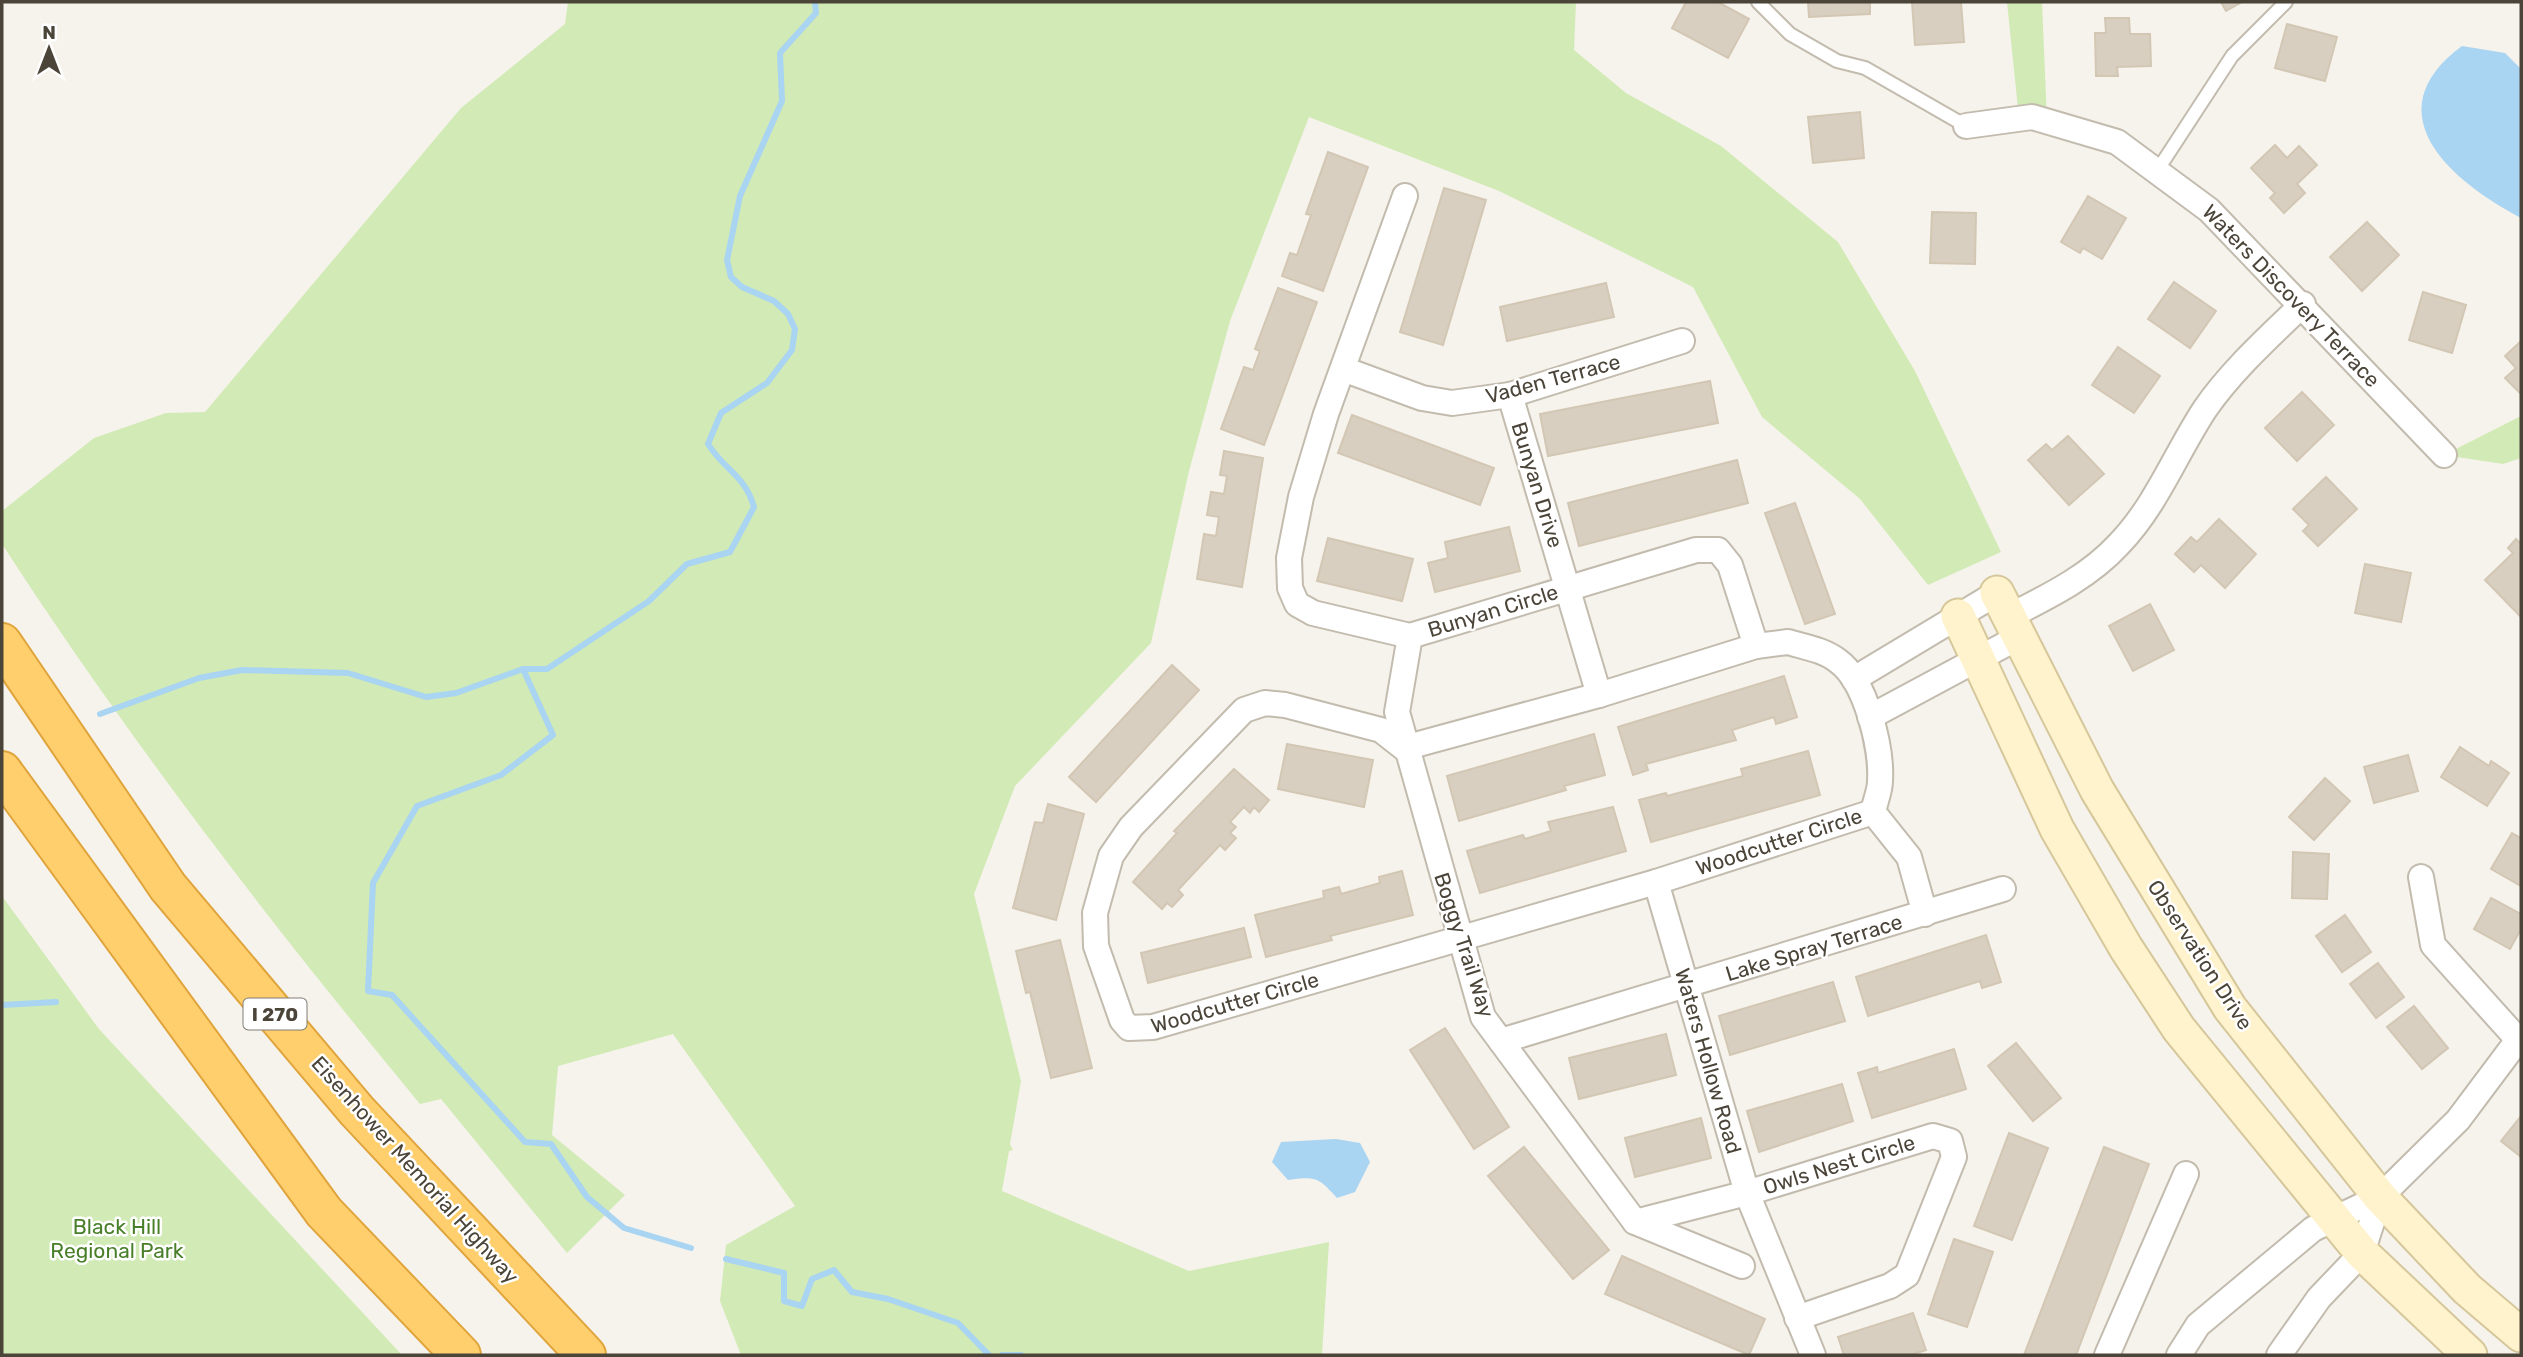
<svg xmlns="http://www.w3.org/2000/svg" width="2523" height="1357" viewBox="0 0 2523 1357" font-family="Rubik,sans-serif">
<rect width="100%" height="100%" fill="#f6f3ec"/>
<g fill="#d2eab5">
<path d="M568,2H1576L1574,50L1626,93L1721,146L1838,242L1915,371L2001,552L1928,585L1860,499L1762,417L1693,287L1499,191L1309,117L1230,321L1189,471L1151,643L1015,786L974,894L1021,1081L1010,1144L1013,1150L1009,1151L1002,1191L1189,1271L1329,1242L1322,1355H741L720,1301L726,1245L795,1206L673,1034L558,1066L552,1135L625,1195L567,1253L441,1099L420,1104C271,924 129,740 2,544V511L94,438L166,413L205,412L461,108L565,24Z"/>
<path d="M2007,2H2042L2047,121L2019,118Z"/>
<path d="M2521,416V458L2503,464L2444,455Z"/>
<path d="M2,896L99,1029L402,1355H2Z"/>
</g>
<g fill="#a9d4f2">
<path d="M2462,46L2505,53L2521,69V218C2452,182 2371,113 2462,46Z"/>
<path d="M1336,1139L1360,1143L1370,1162L1355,1192L1337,1198C1319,1178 1316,1176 1288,1180L1272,1162L1281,1142Z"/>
</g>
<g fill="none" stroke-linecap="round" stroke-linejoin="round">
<g stroke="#a9d4f2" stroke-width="6">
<path d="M523,669L553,735L501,775L417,806L373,883L368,991L392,995L525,1142L551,1144L587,1197L624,1228L691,1248"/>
<path d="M100,714L199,678L242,670L348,673L426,697L456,693L523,669H547L649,601L687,564L730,552L754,507C745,475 725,471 708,444L721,413L767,383L792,350L795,329L788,314L774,301L742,287L731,277L727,260L740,196L782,101L780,53L816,13L815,2"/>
<path d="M2,1005L56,1002"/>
<path d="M726,1259L784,1273V1301L802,1306L812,1279L834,1270L852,1292L888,1299L958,1323L989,1355"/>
<path d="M1002,1355H1021"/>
</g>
</g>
<g fill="#d8cfc1" stroke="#d3c7b4" stroke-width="2">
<path d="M1686,2H1718L1749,19L1728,58L1672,28Z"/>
<path d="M1808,2H1870V14L1809,17Z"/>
<path d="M1912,2H1961L1964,42L1915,45Z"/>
<path d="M2221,2H2242L2226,11Z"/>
<path d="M2105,18H2129L2130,34H2150L2151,66L2117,67L2118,76H2096L2095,33H2106Z"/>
<path d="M2287,24L2337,37L2325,81L2275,68Z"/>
<path d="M1860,112L1864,158L1813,163L1808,117Z"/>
<path d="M2275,145L2287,158L2299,146L2317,165L2297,184L2305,193L2284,213L2270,198L2275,193L2251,168Z"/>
<path d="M1328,152L1368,167L1323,291L1282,276L1290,253L1297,255L1311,215L1306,214Z"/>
<path d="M1444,188L1486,200L1443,345L1400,332Z"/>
<path d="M2088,196L2126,218L2102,259L2083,248L2080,253L2061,242Z"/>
<path d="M1932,212L1976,213L1975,264L1930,263Z"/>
<path d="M2367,222L2399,255L2362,291L2330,257Z"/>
<path d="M2174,282L2216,311L2190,348L2148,319Z"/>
<path d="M1606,283L1614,317L1507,341L1500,307Z"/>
<path d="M1278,288L1317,302L1264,445L1221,429L1244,367L1253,370L1260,351L1255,349Z"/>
<path d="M2423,292L2466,305L2452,353L2409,340Z"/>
<path d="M2521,341V394L2505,378L2516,368L2505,356Z"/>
<path d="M2118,347L2160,376L2134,413L2092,385Z"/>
<path d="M1710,381L1718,423L1548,456L1540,414Z"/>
<path d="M2302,392L2334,425L2297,461L2265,428Z"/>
<path d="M1352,415L1494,468L1480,505L1338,453Z"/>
<path d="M2068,436L2104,474L2069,505L2028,460L2046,444L2052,450Z"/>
<path d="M1224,451L1263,458L1242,587L1197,579L1204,534L1216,536L1219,517L1207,515L1211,492L1224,494L1227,476L1220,475Z"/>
<path d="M1737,460L1748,503L1579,546L1568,503Z"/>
<path d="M2326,477L2357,509L2318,546L2303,531L2309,525L2293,509Z"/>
<path d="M1795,503L1835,614L1805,624L1765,513Z"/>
<path d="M2219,519L2256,554L2225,588L2201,565L2194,572L2175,554L2191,537L2197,542Z"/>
<path d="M1509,527L1520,571L1435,592L1428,563L1448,558L1445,542Z"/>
<path d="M1328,538L1413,559L1402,601L1317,581Z"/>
<path d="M2516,539L2521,544V617L2485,580L2513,553L2508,548Z"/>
<path d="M2365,564L2411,573L2401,622L2355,613Z"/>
<path d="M2150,604L2174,650L2133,671L2109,626Z"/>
<path d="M1172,665L1199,690L1096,802L1069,777Z"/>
<path d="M1784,676L1797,717L1776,724L1774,717L1732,730L1736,740L1646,764L1648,770L1633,775L1618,727Z"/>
<path d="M1594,734L1605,775L1564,786L1566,790L1459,821L1447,776Z"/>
<path d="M1287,744L1373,760L1364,807L1278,789Z"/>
<path d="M2460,747L2489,766L2491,761L2509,773L2487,806L2441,777Z"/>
<path d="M1808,751L1820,795L1651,842L1639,800L1666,793L1667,796L1743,776L1741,769Z"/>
<path d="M2408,755L2418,791L2374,803L2364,767Z"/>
<path d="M1234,769L1269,800L1259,812L1254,807L1250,813L1244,807L1230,822L1236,827L1230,833L1236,838L1225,850L1220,845L1178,890L1183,895L1172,907L1167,903L1162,909L1133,882L1177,833L1174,831Z"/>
<path d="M2325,778L2350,801L2314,840L2289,817Z"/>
<path d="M1048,804L1084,814L1056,920L1013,908L1035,822L1043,823Z"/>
<path d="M1613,807L1626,851L1480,893L1467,851L1523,835L1525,839L1551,831L1548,822Z"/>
<path d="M2512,833L2521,838V886L2491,869Z"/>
<path d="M2293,852L2329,854L2327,899L2292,898Z"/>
<path d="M1402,871L1413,915L1330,936L1332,940L1266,957L1255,915L1324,898L1323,891L1339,887L1341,894L1380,883L1379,877Z"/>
<path d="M2491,898L2521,914V929L2510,949L2474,929Z"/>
<path d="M2345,915L2371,952L2342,972L2316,936Z"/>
<path d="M1244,928L1251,957L1148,983L1141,953Z"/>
<path d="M1986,935L2001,982L1982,988L1980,981L1868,1016L1856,977Z"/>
<path d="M1060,940L1092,1068L1051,1078L1030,992L1026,993L1016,951Z"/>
<path d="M2378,963L2404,997L2376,1018L2350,984Z"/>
<path d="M1833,982L1845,1021L1730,1055L1719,1016Z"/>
<path d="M2414,1006L2448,1048L2422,1069L2387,1027Z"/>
<path d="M1445,1028L1509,1127L1474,1149L1410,1050Z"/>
<path d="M1666,1034L1676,1075L1579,1099L1569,1058Z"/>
<path d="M2016,1043L2061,1098L2033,1121L1988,1066Z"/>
<path d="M1954,1049L1966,1089L1872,1118L1858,1073L1877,1067L1878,1073Z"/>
<path d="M1842,1084L1853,1121L1759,1152L1747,1111Z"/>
<path d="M2521,1116V1157L2501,1141Z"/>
<path d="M1701,1118L1711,1158L1635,1177L1625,1138Z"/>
<path d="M2009,1133L2048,1148L2012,1240L1974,1226Z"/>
<path d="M1524,1147L1609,1250L1573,1279L1488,1176Z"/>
<path d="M2104,1147L2149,1164L2076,1355H2024Z"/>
<path d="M1954,1239L1993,1252L1967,1327L1928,1314Z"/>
<path d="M1622,1256L1765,1319L1749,1355L1605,1294Z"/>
<path d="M1913,1313L1926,1350L1910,1355H1844L1838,1337Z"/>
</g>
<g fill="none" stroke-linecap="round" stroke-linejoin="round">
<g stroke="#c2bbae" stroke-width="16">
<g id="lane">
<path d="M1758,2L1790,34L1837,61L1865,68L1966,126"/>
<path d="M2157,171L2232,56L2286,2"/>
</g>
</g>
<g stroke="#c2bbae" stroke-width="28">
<g id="street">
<path d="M1966,126L2032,117L2117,142L2209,210L2444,455"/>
<path d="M1405,196L1326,414L1301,497L1289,558L1290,588L1297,604L1313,613L1410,636L1696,550H1718L1730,565L1756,646"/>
<path d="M1343,369L1422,398L1452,403L1510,395L1682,341"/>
<path d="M1510,395L1599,695"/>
<path d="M2008,617C2047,597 2089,577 2119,544C2156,506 2176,453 2205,409C2232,370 2269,337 2303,304"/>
<path d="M1410,636L1397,712L1483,1017L1635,1222L1742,1266"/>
<path d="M1788,642C1805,647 1824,650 1838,661C1866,681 1882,748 1880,781C1880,791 1875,802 1873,812L1656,882L1153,1027L1129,1028L1122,1020L1096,946L1095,913L1111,856L1131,827L1244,710L1265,703L1285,705L1381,730L1404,748L1599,695L1756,646Z"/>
<path d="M1854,679L1997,593"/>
<path d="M1870,717L2019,637"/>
<path d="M1873,812L1909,857L1925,914"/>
<path d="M2421,877L2433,945L2521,1043"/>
<path d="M1656,882L1747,1193L1813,1355"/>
<path d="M1501,1041L2003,889"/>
<path d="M1635,1222L1747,1193L1933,1136L1950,1141L1954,1157L1907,1275L1890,1286L1797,1318"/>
<path d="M2107,1355L2186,1174"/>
<path d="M2179,1355L2198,1325L2313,1229L2380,1197L2458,1120L2521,1036"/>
<path d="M2279,1355L2319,1298L2362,1253L2380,1197"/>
</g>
</g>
<g stroke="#d6c79b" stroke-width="37">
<g id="secondary">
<path d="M1997,593L2097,790L2230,1008L2380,1197L2467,1289L2521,1335"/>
<path d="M1958,616L2057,829L2126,948L2179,1029L2362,1253L2470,1355"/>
</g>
</g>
<g stroke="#e0a43c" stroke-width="42">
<g id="highway">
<path d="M2,643L168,887L357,1111L586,1355"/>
<path d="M2,771L324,1212L461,1355"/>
</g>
</g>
<use href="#lane" stroke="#fff" stroke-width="12"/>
<use href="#street" stroke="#fff" stroke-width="24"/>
<use href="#secondary" stroke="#fff3cd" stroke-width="33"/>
<use href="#highway" stroke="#ffcf6e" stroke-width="38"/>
</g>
<g text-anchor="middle" stroke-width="5" stroke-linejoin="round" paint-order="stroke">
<rect fill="#fff" stroke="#817c74" stroke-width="2" x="243.5" y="998.5" width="63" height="31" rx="5"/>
<g font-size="19" font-weight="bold" fill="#4b4439">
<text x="275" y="1021">I 270</text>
</g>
<g font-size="21" fill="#4b4439" stroke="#fff">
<text transform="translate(2291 296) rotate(46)" y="7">Waters Discovery Terrace</text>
<text transform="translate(1553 379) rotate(-15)" y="7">Vaden Terrace</text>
<text transform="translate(1537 485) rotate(73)" y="7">Bunyan Drive</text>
<text transform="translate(1493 611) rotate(-17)" y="7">Bunyan Circle</text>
<text transform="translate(1779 842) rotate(-18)" y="7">Woodcutter Circle</text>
<text transform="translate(1464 945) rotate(72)" y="7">Boggy Trail Way</text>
<text transform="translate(1814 948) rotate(-17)" y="7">Lake Spray Terrace</text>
<text transform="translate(2200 955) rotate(57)" y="7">Observation Drive</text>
<text transform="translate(1235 1003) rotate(-16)" y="7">Woodcutter Circle</text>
<text transform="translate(1708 1061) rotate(74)" y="7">Waters Hollow Road</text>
<text transform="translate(1839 1165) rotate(-17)" y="7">Owls Nest Circle</text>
<text transform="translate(415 1170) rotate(48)" y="7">Eisenhower Memorial Highway</text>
</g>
<g font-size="21" fill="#4a7f2a" stroke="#fff">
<text x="117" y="1234">Black Hill<tspan x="117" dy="24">Regional Park</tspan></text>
</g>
</g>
<rect width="2523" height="1357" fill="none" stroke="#4b4439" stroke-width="7"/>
<g transform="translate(49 49)" stroke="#ffffff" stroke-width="5" paint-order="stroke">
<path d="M0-5L12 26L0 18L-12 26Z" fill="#4b4439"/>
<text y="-10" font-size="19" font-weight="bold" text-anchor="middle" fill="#4b4439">N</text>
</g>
</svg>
